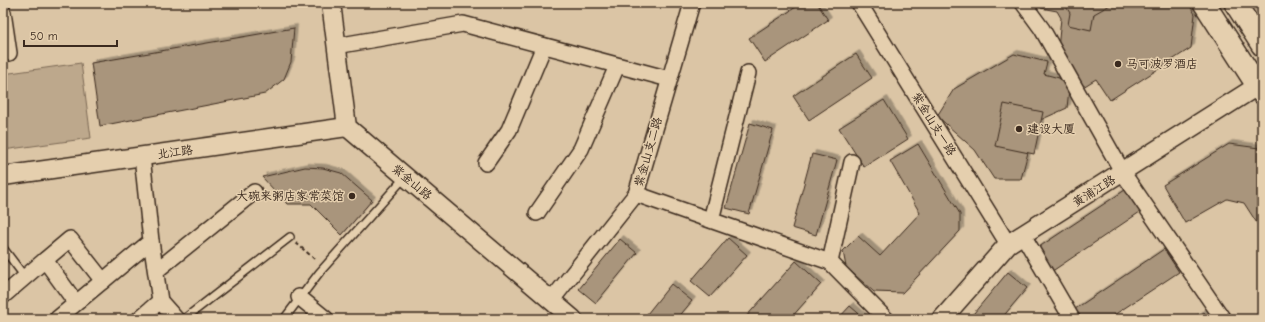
<svg xmlns="http://www.w3.org/2000/svg" width="1265" height="322" viewBox="0 0 1265 322" font-family="'Comic Neue','LXGW WenKai TC',sans-serif">
<defs>
<filter id="shadow"><feDropShadow dx="3.5" dy="-3.5" stdDeviation="0" flood-color="#0004"/></filter>
</defs>
<rect width="100%" height="100%" fill="#dbc5a5"/>
<filter id="ink" filterUnits="userSpaceOnUse"><feTurbulence type="fractalNoise" baseFrequency=".025" numOctaves="2"/><feDisplacementMap in="SourceGraphic" scale="8" xChannelSelector="R" yChannelSelector="G"/><feConvolveMatrix kernelMatrix="1 2 1 2 8 2 1 2 1" color-interpolation-filters="sRGB"/></filter>
<g filter="url(#ink)">
<g fill="#bda88c" stroke="#7c6955">
<path d="M1234,3H1262V45Z"/>
<path d="M81,63L91,138L3,150V74Z"/>
</g>
<g fill="#a9957b" stroke="#3b2a1e" filter="url(#shadow)">
<path d="M802,3H817L828,20L765,62L749,38Z"/>
<path d="M1042,3H1188L1195,14L1191,48L1110,100L1096,79L1083,87L1058,49L1061,18L1057,11L1041,8Z"/>
<path d="M1056,3H1110V5L1094,14L1091,30L1068,25L1070,13L1065,5Z"/>
<path d="M294,28L291,62L284,79L265,94L100,126L91,63Z"/>
<path d="M856,54L872,78L809,120L793,96Z"/>
<path d="M1014,54L1047,62L1044,74L1059,78L1069,89L1067,108L1036,122L1021,179H994L975,150L937,116L954,89Z"/>
<path d="M884,100L908,139L864,167L839,128Z"/>
<path d="M1004,104L1043,112L1034,154L995,146Z"/>
<path d="M750,123L773,130L749,214L726,208Z"/>
<path d="M918,144L960,214V231L902,293L874,292L846,267L843,251L858,236L880,256L920,213L890,161Z"/>
<path d="M1229,144L1259,148L1262,153V231L1244,203L1227,199L1185,223L1163,185Z"/>
<path d="M812,154L837,160L816,235L792,228Z"/>
<path d="M305,167L323,168L341,173L372,200L342,235L311,204H287L262,177Z"/>
<path d="M1125,190L1140,212L1051,272L1036,249Z"/>
<path d="M728,238L747,255L710,297L691,281Z"/>
<path d="M620,239L637,253L596,303L579,289Z"/>
<path d="M1164,249L1179,272L1108,319H1082L1075,309Z"/>
<path d="M796,261L821,284L790,319H744Z"/>
<path d="M1008,272L1027,288L1001,319H969Z"/>
<path d="M671,284L692,301L677,319H643Z"/>
<path d="M850,306L865,319H838Z"/>
<path d="M1204,312L1208,319H1193Z"/>
</g>
<g fill="none" stroke-linecap="round" stroke-linejoin="round">
<g stroke="#3b2a1e" stroke-width="10">
<g id="service">
<path d="M3,248L25,277"/>
<path d="M184,319L290,237"/>
<path d="M284,319L319,273L405,177"/>
</g>
</g>
<g stroke="#3b2a1e" stroke-width="18">
<g id="minor">
<path d="M859,3L1008,244"/>
<path d="M1023,3L1042,29L1123,173L1223,319"/>
<path d="M3,12L9,53"/>
<path d="M336,46L463,24L669,79"/>
<path d="M486,163L509,130L544,46"/>
<path d="M636,194L830,262L886,319"/>
<path d="M537,213L581,149L617,66"/>
<path d="M711,220L748,73"/>
<path d="M1023,235L1072,319"/>
<path d="M151,241L160,301L176,319"/>
<path d="M45,260L70,239L103,281"/>
<path d="M830,262L852,162"/>
<path d="M156,271L254,192"/>
<path d="M3,296L45,260L76,303"/>
<path d="M299,297L326,319"/>
<path d="M551,301L636,194L692,3"/>
<path d="M57,319L151,241L142,156"/>
<path d="M139,319L160,301"/>
</g>
</g>
<g stroke="#3b2a1e" stroke-width="21">
<g id="tertiary">
<path d="M331,3L347,127L573,319"/>
<path d="M3,176L347,127"/>
<path d="M942,319L1008,244L1262,83"/>
</g>
</g>
<g stroke="#3b2a1e" stroke-width="24">
<g id="secondary">
<path d="M1204,3L1262,93"/>
<path d="M1235,3L1262,45"/>
</g>
</g>
<path stroke="#3b2a1e" stroke-width="2" stroke-dasharray="4 3" stroke-linecap="butt" d="M296,243L317,261"/>
<use href="#service" stroke="#e5cfae" stroke-width="7"/>
<use href="#minor" stroke="#e5cfae" stroke-width="15"/>
<use href="#tertiary" stroke="#e5cfae" stroke-width="18"/>
<use href="#secondary" stroke="#e5cfae" stroke-width="21"/>
</g>
</g>
<g fill="#3b2a1e" stroke="#e5cfae" stroke-width="1.5">
<circle cx="1118" cy="64" r="4"/>
<circle cx="1019" cy="129" r="4"/>
<circle cx="352" cy="196" r="4"/>
</g>
<g text-anchor="middle" stroke-width="3" stroke-linejoin="round" paint-order="stroke">
<g font-size="12" fill="#3b2a1e" stroke="#e5cfae" text-anchor="start">
<text x="1126" y="68">马可波罗酒店</text>
<text x="1027" y="133">建设大厦</text>
<text x="344" y="200" text-anchor="end">大碗来粥店家常菜馆</text>
</g>
<g font-size="12" fill="#3b2a1e" stroke="#e5cfae">
<text transform="translate(934 124) rotate(58)" y="4">紫金山支一路</text>
<text transform="translate(175 152) rotate(-8)" y="4">北江路</text>
<text transform="translate(648 152) rotate(-74)" y="4">紫金山支二路</text>
<text transform="translate(412 182) rotate(40)" y="4">紫金山路</text>
<text transform="translate(1094 191) rotate(-32)" y="4">黄浦江路</text>
</g>
</g>
<rect width="1265" height="322" fill="none" stroke="#e5cfae" stroke-width="16"/>
<rect x="8" y="8" width="1249" height="306" fill="none" stroke="#3b2a1e" stroke-width="1.5" filter="url(#ink)"/>
<path d="M24 40v6h93v-6" fill="none" stroke="#3b2a1e" stroke-width="2"/>
<text x="30" y="40" font-size="12" fill="#3b2a1e" stroke="#e5cfae" stroke-width="3" paint-order="stroke">50 m</text>
</svg>
